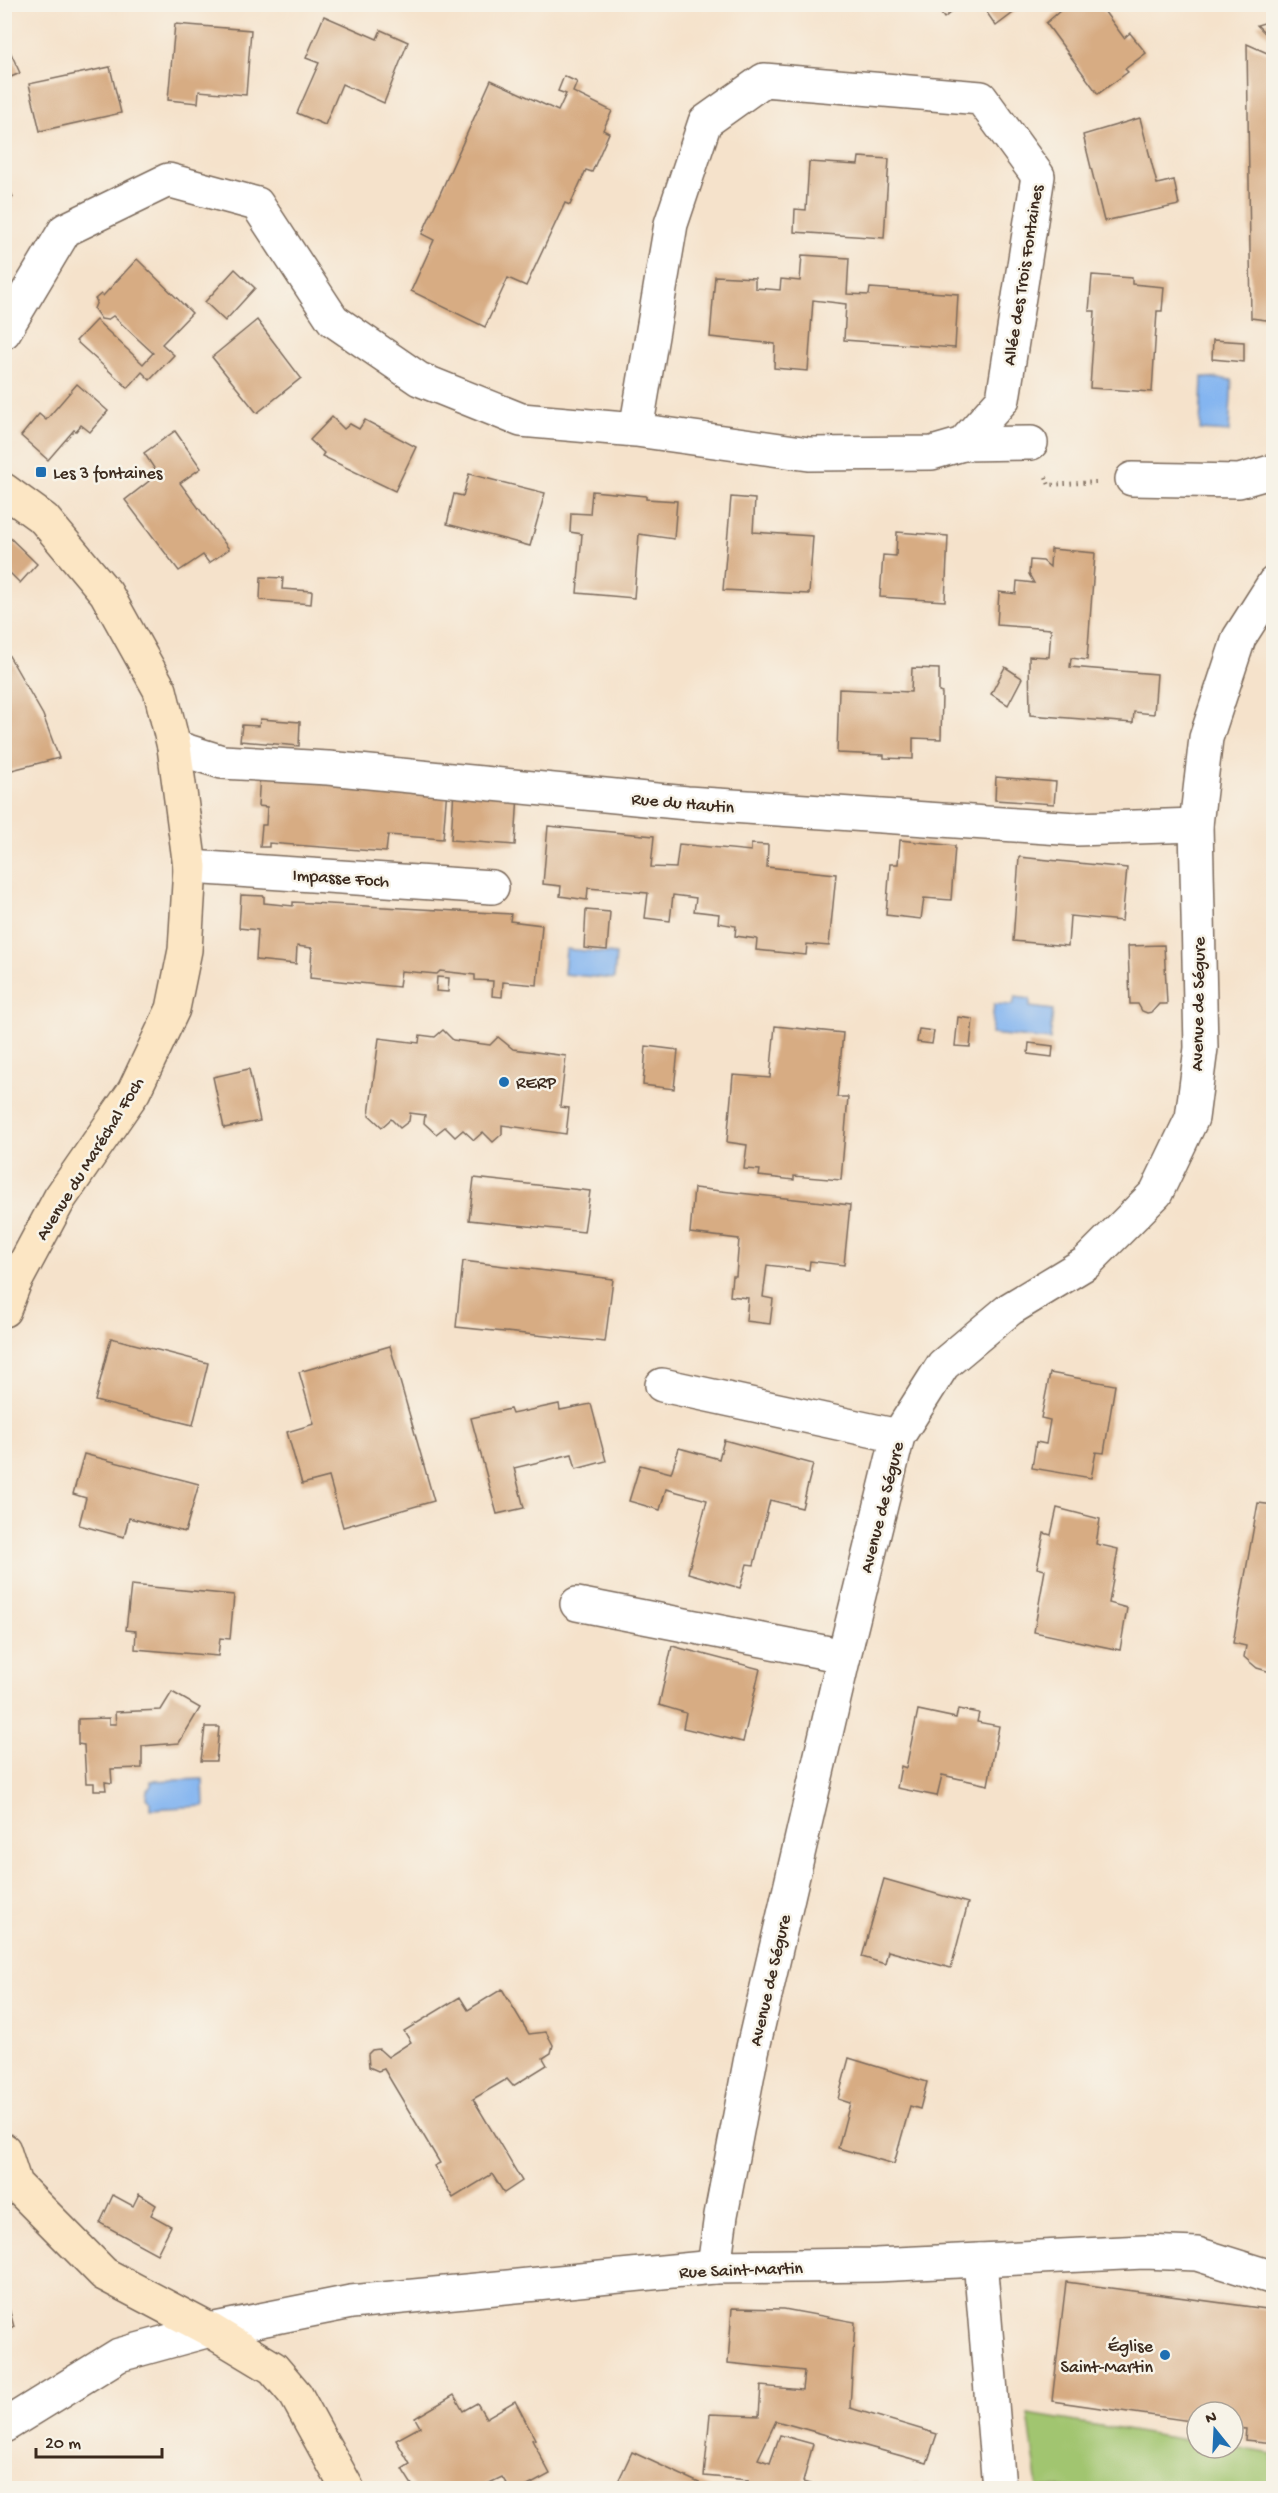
<svg xmlns="http://www.w3.org/2000/svg" width="1278" height="2493" viewBox="0 0 1278 2493" font-family="'Gochi Hand',sans-serif">
<rect width="100%" height="100%" fill="#f7f3e8"/>
<filter id="ink" filterUnits="userSpaceOnUse"><feTurbulence type="fractalNoise" baseFrequency=".0167" numOctaves="2"/><feDisplacementMap in="SourceGraphic" scale="12" xChannelSelector="R" yChannelSelector="G"/><feConvolveMatrix kernelMatrix="1 2 1 2 8 2 1 2 1" color-interpolation-filters="sRGB"/></filter>
<filter id="wash" filterUnits="userSpaceOnUse"><feTurbulence type="fractalNoise" baseFrequency=".008" numOctaves="4" result="noise"/><feDisplacementMap in="SourceGraphic" scale="24" xChannelSelector="R" yChannelSelector="G"/><feGaussianBlur stdDeviation="1.35" result="paint"/><feColorMatrix in="noise" values="0 0 0 0 0 0 0 0 0 0 0 0 0 0 0 0 0 1.4 0 .05"/><feComposite in="paint" operator="in"/></filter>
<g filter="url(#wash)">
<rect width="100%" height="100%" fill="#f5e2cb"/>
<path fill="#a1c56f" stroke="#6e7846" stroke-width="1.5" d="M1028,2414L1197,2442V2448L1233,2447L1273,2454V2488H1038Z"/>
<g fill="#84b5f0" stroke="#607087" stroke-width="1.5">
<path d="M1202,377L1232,380L1229,432L1200,430Z"/>
<path d="M566,949L616,954L614,979L564,974Z"/>
<path d="M1015,997L1030,999V1007L1053,1010L1050,1040L991,1034L994,1004L1013,1005Z"/>
<path d="M203,1779L204,1806L151,1809V1803L146,1798L147,1790L151,1786V1781Z"/>
</g>
<g id="blocks">
<g fill="#d7ac83">
<path d="M934,4H961L944,18Z"/>
<path d="M981,4H1025L996,26Z"/>
<path d="M1068,4H1099L1124,38L1130,33L1146,53L1125,69L1128,72L1098,94L1046,23Z"/>
<path d="M324,16L377,39L381,30L408,42L384,103L342,84L325,125L297,113L319,63L306,58Z"/>
<path d="M1274,20V42L1257,25Z"/>
<path d="M175,24L251,30L246,95L199,91L198,103L168,100Z"/>
<path d="M1247,44L1274,56V321L1251,318Z"/>
<path d="M9,49L20,73L4,80V51Z"/>
<path d="M110,67L121,113L40,131L29,84Z"/>
<path d="M564,76L577,82L573,92L612,111L603,130L609,133L592,172L586,170L570,205L565,203L526,286L508,278L485,327L411,291L434,240L422,234L491,80L558,111L566,94L558,91Z"/>
<path d="M1140,118L1157,184L1174,180L1179,205L1104,221L1083,135Z"/>
<path d="M859,157L889,159L884,238L794,232L795,209L806,210L809,162L858,165Z"/>
<path d="M4,179L13,197L4,202Z"/>
<path d="M802,255L849,258L847,294L869,295L870,288L958,294L955,348L844,340L846,304L813,300L808,371L774,368L775,344L710,337L715,276L755,278V288L780,290L781,279L800,281Z"/>
<path d="M137,259L192,313L162,344L174,355L150,380L142,372L128,388L76,341L96,320L143,364L153,353L113,316L107,320L101,319L94,309L97,301L95,299L101,294L103,296Z"/>
<path d="M235,269L255,288L225,321L205,302Z"/>
<path d="M1092,275L1132,278V284L1164,287L1162,311H1157L1152,392L1090,388L1095,311H1089Z"/>
<path d="M257,320L301,378L257,413L212,357Z"/>
<path d="M1213,340L1244,342V362L1212,359Z"/>
<path d="M77,384L108,411L90,432L81,425L76,431L74,430L48,460L21,436L39,414L46,420Z"/>
<path d="M332,417L344,429L350,424L359,429L365,420L416,447L395,491L322,456L324,453L310,440Z"/>
<path d="M175,431L201,468L180,483L229,549L209,563L203,555L179,571L125,500L158,474L144,453Z"/>
<path d="M469,474L545,493L530,546L447,524L454,494L463,496Z"/>
<path d="M592,491L646,496V499L677,501L674,539L639,534L634,598L577,593L582,534L570,532L571,513L590,514Z"/>
<path d="M731,497L755,499L753,532L813,536L809,594L723,590Z"/>
<path d="M4,532L37,564L20,583L4,567Z"/>
<path d="M897,532L948,536L945,601L880,597L883,555L896,556Z"/>
<path d="M1051,549L1095,553L1087,660L1071,658L1070,667L1157,674L1154,714L1134,712L1133,723L1030,715L1029,656L1049,657L1051,629L997,625L999,592L1016,594L1017,581L1034,583L1029,574L1030,560L1043,561L1050,567Z"/>
<path d="M261,577L283,578L282,589L312,591L311,604L260,600Z"/>
<path d="M4,647L43,715L59,758L4,772Z"/>
<path d="M1005,667L1022,678L1008,705L991,694Z"/>
<path d="M912,668L939,669V692L942,693L941,739L913,738V759L884,758V755L837,753L839,689L911,692Z"/>
<path d="M260,719L300,722L299,746L240,741L242,725L259,726Z"/>
<path d="M260,773L447,788L443,839L388,835L386,852L269,843V847H260L262,825H266L267,807L258,806Z"/>
<path d="M996,777L1056,782L1054,804L995,800Z"/>
<path d="M454,788L518,794L515,845L451,840Z"/>
<path d="M548,826L654,836L651,867L676,868L679,844L751,851V844L768,845L767,867L836,874L829,946L807,944L806,955L756,950L757,939L735,936L736,926L718,923L719,914L694,911L696,898L673,895L670,921L645,918L648,893L588,888L587,900L560,896L561,886L543,884Z"/>
<path d="M900,840L955,846L951,900L924,898L921,919L886,915L890,864H898Z"/>
<path d="M1019,857L1127,868L1122,921L1070,916L1068,946L1013,941Z"/>
<path d="M241,895L264,896V903L293,906V902L511,914L510,921L542,925L537,985L503,982L502,997L492,996L493,981L475,980V975L440,971L437,974L401,971L399,987L310,978L312,948L297,946L296,964L256,960L258,930L239,928Z"/>
<path d="M586,910L610,912L607,950L584,948Z"/>
<path d="M1164,945L1167,1004H1159L1152,1012L1147,1013L1142,1011L1138,1004H1130L1128,946Z"/>
<path d="M437,977L449,978L448,992L436,991Z"/>
<path d="M958,1017L973,1019L970,1047L955,1046Z"/>
<path d="M775,1026L843,1033L837,1097H848L841,1180L794,1176V1180L759,1176L760,1170L744,1169L747,1145L727,1142L733,1075L770,1078Z"/>
<path d="M919,1029L934,1031L932,1044L917,1042Z"/>
<path d="M443,1030L453,1040L490,1045L498,1037L513,1049L566,1056L560,1107L569,1108L566,1134L502,1125V1134L493,1142L483,1132L474,1140L463,1130L455,1137L445,1127L436,1134L424,1123L425,1115L410,1113L409,1121L400,1128L391,1119L382,1127L369,1115L379,1038L419,1043L420,1035L435,1037Z"/>
<path d="M1029,1043L1053,1046L1052,1057L1028,1054Z"/>
<path d="M646,1046L678,1050L674,1089L643,1085Z"/>
<path d="M249,1069L260,1121L224,1128L213,1077Z"/>
<path d="M474,1178L590,1191L584,1232L469,1220Z"/>
<path d="M694,1188L850,1205L844,1265L810,1261L809,1270L767,1265L763,1297L773,1299L770,1324L746,1321L748,1298L730,1296L732,1276H736L739,1239L690,1233Z"/>
<path d="M463,1261L613,1279L605,1342L456,1327Z"/>
<path d="M111,1338L208,1363L193,1425L95,1401Z"/>
<path d="M390,1346L434,1501L343,1527L329,1477L302,1484L287,1432L314,1424L299,1372Z"/>
<path d="M1050,1373L1115,1385L1104,1453L1096,1452L1091,1478L1032,1468L1036,1442L1046,1444L1050,1420L1041,1418Z"/>
<path d="M559,1404L560,1410L591,1404L606,1461L576,1469L572,1454L514,1468L524,1508L497,1514L471,1418L510,1409L512,1414Z"/>
<path d="M724,1440L813,1464L802,1508L770,1500L754,1565L747,1564L740,1588L688,1573L707,1500L666,1489L660,1510L629,1501L640,1465L671,1473L679,1448L719,1459Z"/>
<path d="M84,1454L199,1484L185,1532L129,1518L124,1537L79,1525L86,1498L73,1494Z"/>
<path d="M1258,1503L1274,1505V1673L1257,1668L1244,1657L1246,1646L1233,1643Z"/>
<path d="M1057,1508L1100,1519L1096,1544L1118,1549L1109,1603L1127,1608L1120,1650L1034,1632L1045,1570L1037,1568L1044,1533L1051,1535Z"/>
<path d="M131,1585L234,1595L230,1639L220,1638L218,1656L135,1649L136,1631L126,1630Z"/>
<path d="M672,1646L760,1669L743,1742L683,1728L686,1713L659,1705Z"/>
<path d="M172,1692L200,1708L179,1743L142,1746V1768L111,1769L112,1783L105,1782L106,1790H94V1783H86L84,1745L78,1744V1719L109,1718V1724H116L115,1712L161,1710Z"/>
<path d="M958,1709L979,1713L977,1722L999,1726L988,1785L942,1775L937,1796L897,1788L901,1766L906,1768L918,1710L956,1718Z"/>
<path d="M205,1727H219L216,1761H201Z"/>
<path d="M884,1879L968,1903L951,1968L888,1951L885,1964L862,1957Z"/>
<path d="M502,1989L529,2034L546,2032L553,2045L551,2053L543,2058L547,2065L513,2086L507,2079L473,2099L522,2181L504,2193L492,2174L453,2198L434,2166L440,2163L384,2069L378,2071L369,2067L368,2054L372,2050L379,2049L388,2057L411,2042L404,2031L460,1997L468,2010Z"/>
<path d="M849,2058L927,2082L920,2109L910,2106L894,2164L838,2148L850,2103L838,2099Z"/>
<path d="M139,2194L156,2205L151,2215L171,2226L157,2254L100,2223L113,2195L133,2206Z"/>
<path d="M1066,2282L1274,2310V2443L1245,2440L1246,2429L1233,2428V2412H1197V2422L1052,2401Z"/>
<path d="M4,2290L14,2327L4,2329Z"/>
<path d="M732,2308L784,2309L855,2322L850,2408L937,2434L927,2463L776,2421L758,2459L770,2463L780,2435L813,2444L803,2482L813,2485L812,2488H748L744,2487L748,2480L704,2476L710,2414L759,2416L761,2386L802,2390L804,2371L728,2363Z"/>
<path d="M454,2395L463,2411L477,2403L486,2418L515,2401L535,2439L532,2440L550,2474L524,2488H509L502,2477L479,2488H461L459,2485L454,2488H414L402,2469L410,2464L396,2440L420,2427L415,2418Z"/>
<path d="M632,2452L710,2488H615Z"/>
<path d="M918,2482L920,2488H895V2486Z"/>
</g>
</g>
</g>
<g filter="url(#ink)">
<use href="#blocks" fill-opacity="0" stroke="#7c6a5b" stroke-width="1.5"/>
<g fill="none" stroke-linecap="round" stroke-linejoin="round">
<g stroke="#7c6a5b" stroke-width="36">
<g id="street">
<path d="M4,332L65,230L168,180L257,204L333,320L419,379L521,420L636,430L809,454L932,453L963,444L1003,399L1038,176L981,98L764,80L705,122L671,224L636,430"/>
<path d="M963,444L1031,443"/>
<path d="M1132,479L1239,481L1274,471"/>
<path d="M174,747L222,762L328,768L687,803L1076,829L1196,825"/>
<path d="M190,867L492,887"/>
<path d="M662,1385L898,1436"/>
<path d="M577,1604L844,1656"/>
<path d="M980,2260L999,2488"/>
<path d="M714,2267L721,2215L752,2052L844,1656L898,1436L943,1365L1010,1309L1086,1263L1156,1193L1192,1118L1201,1048L1196,825L1206,738L1239,638L1274,583"/>
<path d="M4,2426L119,2355L210,2330L351,2302L714,2267L876,2265L1144,2252L1197,2254L1274,2278"/>
</g>
</g>
<g stroke="#7c6a5b" stroke-width="36">
<g id="secondary">
<path d="M4,490L44,519L106,593L160,690L174,747L190,867L185,950L173,1009L134,1091L60,1198L14,1284L4,1310"/>
<path d="M4,2150L15,2184L104,2274L210,2330L273,2368L296,2395L347,2488"/>
</g>
</g>
<path stroke="#7c6a5b" stroke-width="4" stroke-dasharray="1.5 4.5" stroke-linecap="butt" d="M1046,477L1049,485L1096,482"/>
<use href="#street" stroke="#fff" stroke-width="33"/>
<use href="#secondary" stroke="#fce6c4" stroke-width="33"/>
</g>
</g>
<g fill="#1f6fb2" stroke="#f7f3e8" stroke-width="2">
<rect x="35" y="466" width="12" height="12" rx="3"/>
<circle cx="504" cy="1082" r="6"/>
<circle cx="1165" cy="2355" r="6"/>
</g>
<g text-anchor="middle" stroke-width="5" stroke-linejoin="round" paint-order="stroke">
<g font-size="18" fill="#3b2a1e" stroke="#f7f3e8">
<text transform="translate(1022 275) rotate(-81)" y="6">Allée des Trois Fontaines</text>
<text transform="translate(683 802) rotate(5)" y="6">Rue du Hautin</text>
<text transform="translate(341 877) rotate(4)" y="6">Impasse Foch</text>
<text transform="translate(1197 1004) rotate(-89)" y="6">Avenue de Ségure</text>
<text transform="translate(89 1158) rotate(-58)" y="6">Avenue du Maréchal Foch</text>
<text transform="translate(881 1507) rotate(-76)" y="6">Avenue de Ségure</text>
<text transform="translate(769 1980) rotate(-77)" y="6">Avenue de Ségure</text>
<text transform="translate(741 2269) rotate(-2)" y="6">Rue Saint-Martin</text>
</g>
<g font-size="18" fill="#3b2a1e" stroke="#f7f3e8" text-anchor="start">
<text x="53" y="478">Les 3 fontaines</text>
<text x="516" y="1088">RERP</text>
<text x="1153" y="2351" text-anchor="end">Église<tspan x="1153" dy="21">Saint-Martin</tspan></text>
</g>
</g>
<rect width="1278" height="2493" fill="none" stroke="#f7f3e8" stroke-width="24"/>
<g transform="translate(1215 2430) rotate(342)"><circle r="28" fill="#f7f3e8" stroke="#aca397" stroke-width="1.5"/>
<path d="M0-4.5L10 22L0 15L-10 22Z" fill="#1f6fb2"/>
<text y="-9" font-size="16" font-weight="bold" text-anchor="middle" fill="#3b2a1e">N</text>
</g>
<path d="M36 2448v9h126v-9" fill="none" stroke="#3b2a1e" stroke-width="3"/>
<text x="45" y="2448" font-size="18" fill="#3b2a1e" stroke="#f7f3e8" stroke-width="4.5" paint-order="stroke">20 m</text>
</svg>
